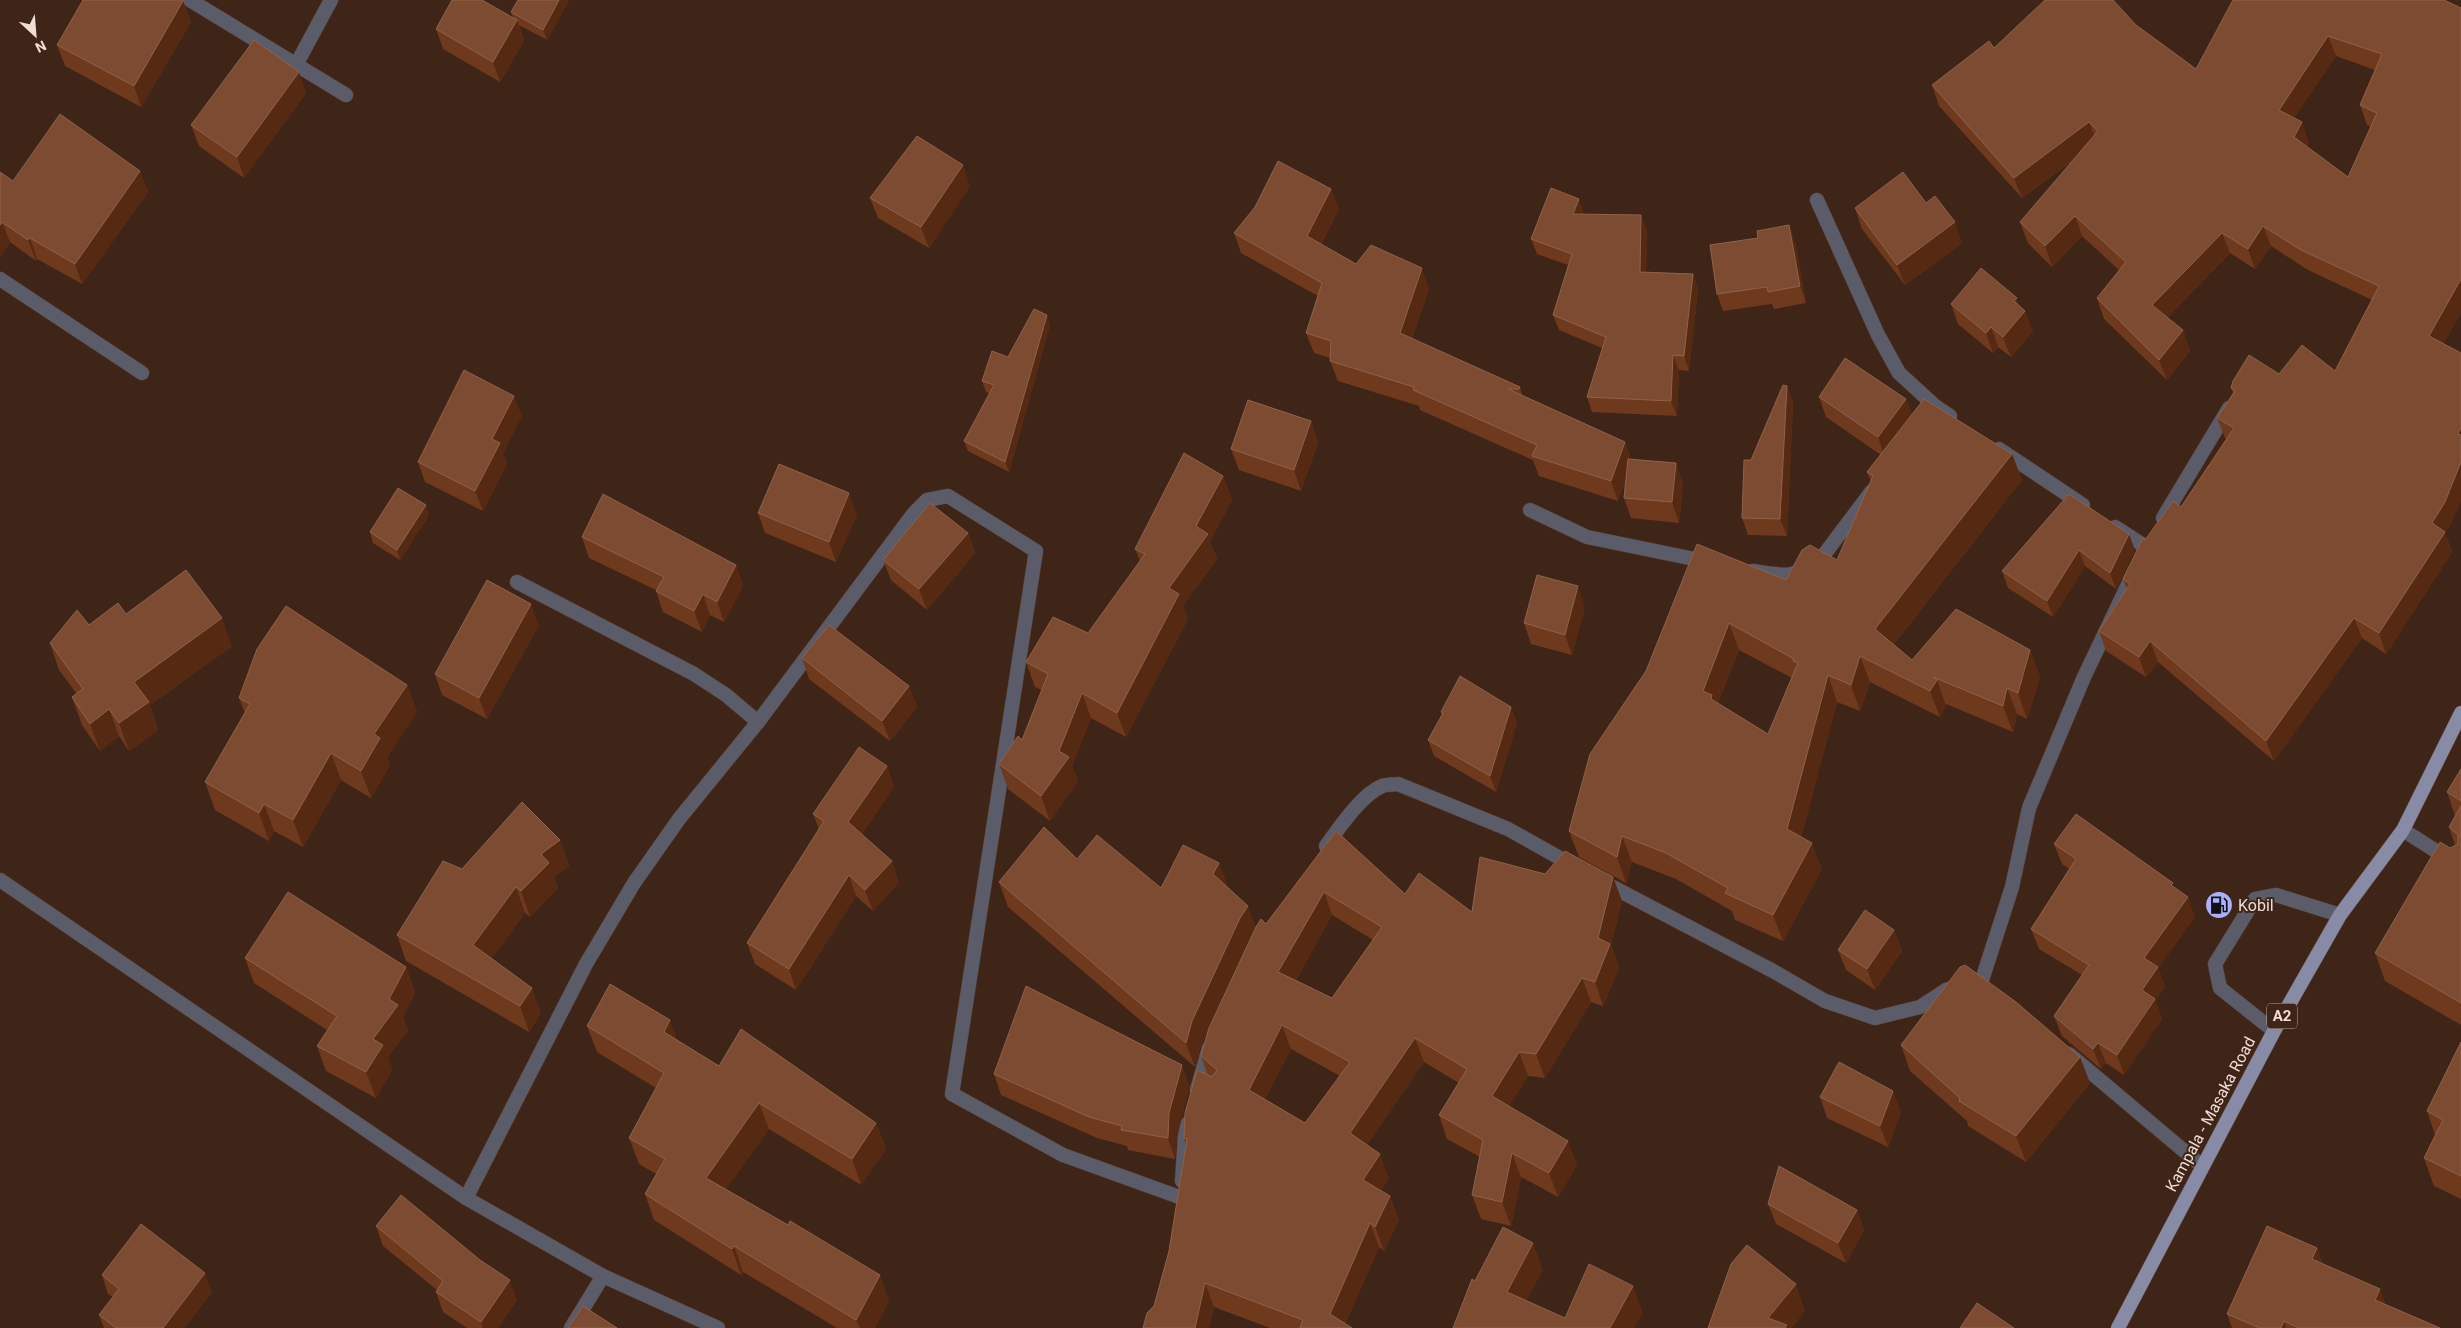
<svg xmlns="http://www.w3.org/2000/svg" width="2461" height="1328" viewBox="0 0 2461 1328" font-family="Roboto,sans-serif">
<rect width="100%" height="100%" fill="#3f2418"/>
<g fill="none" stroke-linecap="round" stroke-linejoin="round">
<g stroke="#5b4236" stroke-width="15">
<g id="service">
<path d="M2274,1031L2220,988L2215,964L2255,899L2276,895L2340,915"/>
<path d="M571,1328L603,1276"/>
</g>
</g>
<g stroke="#5b4236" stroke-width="15">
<g id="minor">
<path d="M190,0L346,95"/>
<path d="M296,65L331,0"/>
<path d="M1817,200L1878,335L1899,373L1935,406L1950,416"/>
<path d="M0,279L142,373"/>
<path d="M1999,449L2083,505"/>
<path d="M1530,510L1587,537L1709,562"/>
<path d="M2163,518L2229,408"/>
<path d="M2115,527L2146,547"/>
<path d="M1753,571C1782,576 1795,579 1820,560L1872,491"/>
<path d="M517,582L694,674L726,695L758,722"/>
<path d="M2403,830L2461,867"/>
<path d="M1326,846C1339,828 1361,795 1382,786C1387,784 1393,785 1398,784L1508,829L1574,866"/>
<path d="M1601,881L1773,971L1825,1001L1875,1018L1920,1007L1946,990L1956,987"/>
<path d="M1982,980L2012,887L2029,808L2084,677L2134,572"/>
<path d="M2069,1054L2202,1166"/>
<path d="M1197,1090L1209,1048"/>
<path d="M1182,1181L1185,1136L1188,1123"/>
<path d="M466,1198L586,964L634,883L679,819L758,722L914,513L927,500L948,496L1036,551L952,1094L1063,1155L1182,1198"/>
</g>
</g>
<g stroke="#5b4236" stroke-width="15">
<path id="tertiary" d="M0,880L466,1198L603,1276L718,1328"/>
</g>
<g stroke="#5b4236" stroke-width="15">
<path id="primary" d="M2118,1328L2274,1031L2340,915L2403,830L2461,713"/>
</g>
<use href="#service" stroke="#5b5c69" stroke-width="14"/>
<use href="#minor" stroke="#5b5c69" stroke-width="14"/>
<use href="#tertiary" stroke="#5b5c69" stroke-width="14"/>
<use href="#primary" stroke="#888ba6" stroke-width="14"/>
</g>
<g fill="#6f391e" fill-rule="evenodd">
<path d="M569,0L547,40L519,25L524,41L500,82L443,49L436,29L513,18L511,12Z"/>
<path d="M2233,0L2461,8V313L2443,344L2452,522L2445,533L2452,552L2386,654L2362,638L2274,761L2158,662L2146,677L2106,651L2099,631L2127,589L2123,579L2145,540L2181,507L2226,439L2225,438L2217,418L2233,393L2231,388L2279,374L2335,371L2372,300L2308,270L2271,246L2255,269L2230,253L2167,318L2183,330L2190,351L2167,380L2104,319L2097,298L2119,270L2082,236L2052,267L2028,243L2020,222L2075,159L2022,198L1939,106L1932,85L1994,48L2136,25L2196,69ZM2336,56L2375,70L2360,105L2367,125L2371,127L2348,177L2307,147L2309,143L2294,118Z"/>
<path d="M183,1L191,22L141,107L65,66L57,45Z"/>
<path d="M306,93L244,178L199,146L191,125Z"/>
<path d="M140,171L148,192L82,284L37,259L36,261L10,242L0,258V172L13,181Z"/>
<path d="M970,186L929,248L878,218L870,198Z"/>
<path d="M1331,189L1339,209L1321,244L1356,264L1429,289L1412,339L1520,387L1522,395L1625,442L1631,459L1676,463L1683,484L1679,523L1631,518L1624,498L1625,481L1618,501L1539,476L1533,460L1420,410L1419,406L1338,381L1330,361V358L1314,353L1306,333L1318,296L1241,253L1234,233Z"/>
<path d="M1926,203L1962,243L1905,285L1862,229L1855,208Z"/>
<path d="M1584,214L1647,230L1646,272L1693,274L1698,289L1689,371L1679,370L1677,416L1592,412L1587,397L1602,348L1559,330L1553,315L1568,265L1537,254L1531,239Z"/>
<path d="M1795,241L1806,303L1774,309L1772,304L1723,311L1717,294Z"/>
<path d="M1951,304L2020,306L2033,331L2011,357L1998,347L1993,353L1958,324Z"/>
<path d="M1050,325L1009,472L968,451L964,441L989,393L986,392L982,381L1008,357Z"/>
<path d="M1787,386L1793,403L1787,536L1748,535L1742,518L1751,460Z"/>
<path d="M1819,397L1906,399L1912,414L2012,454L2022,480L1894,644L1912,660L2030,650L2040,677L2027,719L2017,714L2013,732L1946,704V706L1940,717L1870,682L1860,711L1837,702L1801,837L1822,869L1783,941L1735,920L1732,911L1676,879L1632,862L1626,883L1579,857L1569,831L1646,671L1786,580L1837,560L1871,482L1867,472L1881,455L1826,417ZM1739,650L1792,678L1768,734L1718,703Z"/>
<path d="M522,416L503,453L507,464L483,511L425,482L418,462Z"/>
<path d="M1311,421L1318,442L1301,491L1239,470L1231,449Z"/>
<path d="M1223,476L1232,500L1210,541L1217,559L1183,606L1188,619L1126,737L1091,718L1072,766L1078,781L1050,821L1008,789L999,764L1022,740L1042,690L1035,687L1026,662L1088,633L1140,561L1135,549Z"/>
<path d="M2069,494L2135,550L2116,589L2085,566L2053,617L2008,588L2002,571Z"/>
<path d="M758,513L857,514L836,562L765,533Z"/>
<path d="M429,515L400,560L373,543L370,532Z"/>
<path d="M968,533L975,553L927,610L891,580L883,560Z"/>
<path d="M582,537L736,565L743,586L724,622L710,615L702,632L663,612L656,591V590L589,558Z"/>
<path d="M1585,607L1572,655L1531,644L1524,623Z"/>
<path d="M126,614L232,646L150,705L158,730L129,751L119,736L100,751L82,725L72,697L77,694L59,670L50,643L89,625Z"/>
<path d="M539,625L487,719L442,695L435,674Z"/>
<path d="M802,658L909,686L917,707L890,741L809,679Z"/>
<path d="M407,685L417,712L387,757L390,765L371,798L341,780L303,847L274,831L269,841L215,810L205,782L245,713L239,698Z"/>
<path d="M1511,707L1517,723L1496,792L1434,756L1428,740L1442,716L1441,712Z"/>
<path d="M887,766L894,787L862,834L899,882L873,911L856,896L796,990L755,964L747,943L819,829L813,814Z"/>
<path d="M2461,769V1025L2385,981L2375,953L2450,848L2455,845L2449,827L2455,816L2447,792Z"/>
<path d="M1336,831L1405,894L1472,912L1545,874L1613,877L1622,901L1611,945L1619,968L1603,1006L1591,1002L1545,1078L1528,1076L1509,1106L1577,1165L1558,1197L1521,1177L1511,1226L1481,1219L1472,1195L1480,1157L1447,1139L1439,1115L1459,1083L1424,1062L1367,1145L1389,1178L1381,1190L1390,1196L1399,1220L1384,1251L1379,1247L1345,1324L1352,1328H1270L1214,1307L1209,1328H1143L1154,1306L1169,1251L1186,1145L1184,1138L1208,1076L1201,1056L1208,1031L1201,1045L1195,1067L1008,907L999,882L1077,859L1161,888L1219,863L1228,888L1256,927L1266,924ZM1332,915L1373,940L1332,998L1296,980ZM1291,1049L1340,1076L1305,1123L1265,1099Z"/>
<path d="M560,840L569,866L554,877L558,888L530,917L525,913L491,959L541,1013L529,1032L406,961L397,935L462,869Z"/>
<path d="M2054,844L2175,888L2195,917L2158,968L2165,987L2155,1000L2162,1019L2124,1075L2106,1063L2101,1069L2062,1036L2054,1016L2082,975L2039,949L2031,929L2069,869L2062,864Z"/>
<path d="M1894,930L1902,951L1875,990L1846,970L1838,950Z"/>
<path d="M245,958L406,967L415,993L403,1017L408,1031L388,1057L392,1070L376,1098L326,1071L317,1046L327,1030L254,983Z"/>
<path d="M587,1026L678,1041L719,1066L876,1123L886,1149L861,1185L769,1129L726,1189L889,1301L875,1328H837L743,1272L741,1275L654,1220L645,1194L656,1174L639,1164L629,1138L656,1088L597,1052Z"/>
<path d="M2461,1042V1199L2434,1186L2424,1158L2435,1135L2427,1111Z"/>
<path d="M1901,1045L2090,1083L2026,1162L1968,1126L1967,1121L1910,1071Z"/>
<path d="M994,1074L1190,1086L1177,1134L1175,1159L1128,1150L1127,1146L1097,1138L1001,1095Z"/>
<path d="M1820,1097L1901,1112L1888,1147L1827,1118Z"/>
<path d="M1768,1204L1857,1210L1864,1230L1846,1263L1776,1224Z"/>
<path d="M376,1226L517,1300L498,1328H467L443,1312L436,1292L437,1290L383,1246Z"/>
<path d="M2317,1248L2322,1263L2386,1305L2440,1328H2232L2227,1314Z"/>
<path d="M102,1275L212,1292L184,1328H104L99,1315L113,1297L108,1294Z"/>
</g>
<g fill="#562913">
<path d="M559,0H569L547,40L543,30Z"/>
<path d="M183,1L191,22L141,107L134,86Z"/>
<path d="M517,20L524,41L500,82L493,62Z"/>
<path d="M2328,36L2336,56L2286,130L2279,110Z"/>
<path d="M299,72L306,93L244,178L237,157Z"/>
<path d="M2089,122L2097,142L2022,198L2014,178Z"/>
<path d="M2302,122L2309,143L2301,157L2294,137Z"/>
<path d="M963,165L970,186L929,248L921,227Z"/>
<path d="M140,171L148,192L82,284L75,264Z"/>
<path d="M1331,189L1339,209L1314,256L1307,236Z"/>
<path d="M1579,199L1584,214H1573Z"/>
<path d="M1641,215L1647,230L1646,287L1640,272Z"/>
<path d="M2075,216L2082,236L2052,267L2045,246Z"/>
<path d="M2,222L10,242L0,258V225Z"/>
<path d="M1955,222L1962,243L1905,285L1897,265Z"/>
<path d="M1789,225L1795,241L1806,303L1800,286Z"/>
<path d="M2263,226L2271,246L2255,269L2248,249Z"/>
<path d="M2222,233L2230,253L2159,326L2152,305Z"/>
<path d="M30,238L37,259L36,261L28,240Z"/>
<path d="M1422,268L1429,289L1407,354L1400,333Z"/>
<path d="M1693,274L1698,289L1689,371L1684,356Z"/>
<path d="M2461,279V313L2436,357L2429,336Z"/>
<path d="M2017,298L2022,314L2025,311L2033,331L2011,357L2003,337L2014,301Z"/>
<path d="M1047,315L1050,325L1009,472L1005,462Z"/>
<path d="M1991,327L1998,347L1993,353L1986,333Z"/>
<path d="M2183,330L2190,351L2167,380L2159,360Z"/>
<path d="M1673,355L1679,370L1677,416L1671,401Z"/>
<path d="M1787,386L1793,403L1787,536L1780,519Z"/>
<path d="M514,396L522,416L503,453L507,464L483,511L475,491L492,439Z"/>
<path d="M1906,399L1914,420L1885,458L1878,437Z"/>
<path d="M1311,421L1318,442L1301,491L1294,470Z"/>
<path d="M1625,442L1632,462L1618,501L1611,481Z"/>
<path d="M2012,454L2022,480L1885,655L1875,629Z"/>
<path d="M2461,462V501L2452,522L2445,533L2452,552L2386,654L2379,633Z"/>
<path d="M1676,463L1683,484L1679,523L1672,502Z"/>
<path d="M1223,476L1232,500L1210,541L1217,559L1183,606L1188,619L1126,737L1117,713L1169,588L1196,526Z"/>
<path d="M849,493L857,514L836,562L829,542Z"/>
<path d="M426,505L429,515L400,560L397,550Z"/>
<path d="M968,533L975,553L927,610L919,589Z"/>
<path d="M2129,534L2135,550L2116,589L2110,573Z"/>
<path d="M2079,550L2085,566L2053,617L2047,601Z"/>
<path d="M736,565L743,586L724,622L717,602Z"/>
<path d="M1578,586L1585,607L1572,655L1565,635Z"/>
<path d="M703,594L710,615L702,632L694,611Z"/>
<path d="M531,604L539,625L487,719L479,698Z"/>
<path d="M222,618L232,646L150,705L158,730L129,751L119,723L134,682Z"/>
<path d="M2354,618L2362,638L2274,761L2266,741Z"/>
<path d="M1729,623L1739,650L1717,706L1703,691Z"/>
<path d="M2150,641L2158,662L2146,677L2139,657Z"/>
<path d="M2030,650L2040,677L2027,719L2018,693Z"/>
<path d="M1860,656L1870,682L1860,711L1851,685Z"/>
<path d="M1828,675L1837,702L1797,855L1787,829Z"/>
<path d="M1937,680L1946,706L1940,717L1930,691Z"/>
<path d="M407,685L417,712L387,757L390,765L371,798L361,771L374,734Z"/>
<path d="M909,686L917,707L890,741L882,721Z"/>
<path d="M2007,688L2017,714L2013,732L2003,706Z"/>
<path d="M1082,693L1091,718L1072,766L1078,781L1050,821L1041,796Z"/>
<path d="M1511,707L1517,723L1496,792L1490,776Z"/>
<path d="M109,709L119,736L100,751L90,724Z"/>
<path d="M331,753L341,780L303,847L293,820Z"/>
<path d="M887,766L894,787L856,843L848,822Z"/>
<path d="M264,804L274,831L269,841L259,813Z"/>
<path d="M1622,836L1632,862L1626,883L1617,857Z"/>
<path d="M560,840L569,866L554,877L558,888L530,917L521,891L541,854Z"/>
<path d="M1812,843L1822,869L1783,941L1773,915Z"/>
<path d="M892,861L899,882L873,911L865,890Z"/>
<path d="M1219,863L1228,888L1213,874Z"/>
<path d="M849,875L856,896L796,990L789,969Z"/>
<path d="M1613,877L1622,901L1611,945L1619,968L1603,1006L1595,982L1598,938Z"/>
<path d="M516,887L525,913L483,971L473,945Z"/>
<path d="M1324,892L1332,915L1287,996L1278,972Z"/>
<path d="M2188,897L2195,917L2158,968L2165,987L2156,1000L2162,1019L2124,1075L2117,1055L2142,990L2144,958Z"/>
<path d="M1248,906L1257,931L1249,943L1201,1045L1195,1067L1186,1043L1192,1021L1240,918Z"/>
<path d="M1894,930L1902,951L1875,990L1867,969Z"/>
<path d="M406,967L415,993L403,1017L408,1031L388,1057L392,1070L376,1098L366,1072L373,1039L389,999Z"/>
<path d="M1582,978L1591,1002L1545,1078L1536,1054Z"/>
<path d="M532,988L541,1013L529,1032L520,1006Z"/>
<path d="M670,1020L680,1046L664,1032Z"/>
<path d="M1282,1025L1291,1049L1258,1113L1249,1090Z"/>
<path d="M1415,1038L1424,1062L1359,1157L1350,1133Z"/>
<path d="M2098,1043L2106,1063L2101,1069L2093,1049Z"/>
<path d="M1519,1052L1528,1076L1501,1120L1492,1096Z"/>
<path d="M2080,1057L2090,1083L2026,1162L2016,1136Z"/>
<path d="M1182,1065L1190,1086L1177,1134L1175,1159L1168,1138L1169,1113Z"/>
<path d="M1893,1091L1901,1112L1888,1147L1880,1126Z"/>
<path d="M759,1103L769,1129L716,1204L706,1178Z"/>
<path d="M876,1123L886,1149L861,1185L852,1159Z"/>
<path d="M1568,1141L1577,1165L1558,1197L1549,1173Z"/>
<path d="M1512,1153L1521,1177L1511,1226L1502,1202Z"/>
<path d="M1380,1154L1389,1178L1372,1204L1363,1180Z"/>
<path d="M1390,1196L1399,1220L1384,1251L1375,1227Z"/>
<path d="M1857,1210L1864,1230L1846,1263L1838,1243Z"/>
<path d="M1370,1223L1379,1247L1343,1328L1330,1314Z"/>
<path d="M1533,1243L1543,1270L1517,1319L1507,1292Z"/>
<path d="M734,1246L743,1272L741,1275L732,1249Z"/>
<path d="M2317,1248L2324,1267L2312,1259Z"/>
<path d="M205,1273L212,1292L184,1328H163Z"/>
<path d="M880,1275L889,1301L875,1328H860L856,1320Z"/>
<path d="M510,1280L517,1300L498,1328H483L481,1322Z"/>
<path d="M1205,1283L1214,1307L1209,1328H1195Z"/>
<path d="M1796,1284L1805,1311L1792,1328H1771L1768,1318Z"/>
<path d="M1633,1286L1643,1313L1634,1328H1610Z"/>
<path d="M2380,1289L2387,1308L2375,1300Z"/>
<path d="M2284,1321L2286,1328H2281Z"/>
</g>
<g fill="#7d4b31" stroke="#8f624b" fill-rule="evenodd">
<path d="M83,0H181L183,1L134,86L57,45Z"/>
<path d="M452,0H482L517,20L493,62L436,29Z"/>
<path d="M518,0H559L543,30L511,12Z"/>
<path d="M2045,0H2113L2136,25L2196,69L2233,0H2444L2461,8V279L2429,336L2461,353V428L2458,434L2461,435V462L2445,502L2432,523L2445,532L2379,633L2354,618L2266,741L2150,641L2139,657L2099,631L2130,584L2123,579L2143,538L2145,540L2173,501L2181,507L2234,428L2217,418L2235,391L2231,388L2233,381L2249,355L2279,374L2302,345L2335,371L2379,286L2301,250L2263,226L2248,249L2222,233L2152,305L2183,330L2159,360L2097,298L2126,262L2075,216L2045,246L2020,222L2098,131L2089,122L2014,178L1932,85L1989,41L1994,48ZM2328,36L2382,54L2360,105L2377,113L2348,177L2294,137L2302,122L2279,110Z"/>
<path d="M254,40L299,72L237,157L191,125Z"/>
<path d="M60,114L140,171L75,264L30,238L28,240L2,222L0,225V172L13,181Z"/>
<path d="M917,136L963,165L921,227L870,198Z"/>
<path d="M1278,161L1331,189L1307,236L1356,264L1371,245L1422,268L1400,333L1520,387L1519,389H1508L1625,442L1611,481L1532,456L1537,445L1413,390L1414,387L1330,361L1331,341L1306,333L1322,283L1234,233L1255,207Z"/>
<path d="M1903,172L1926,203L1935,196L1955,222L1897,265L1855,208Z"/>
<path d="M1551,188L1579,199L1573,214L1641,215L1640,272L1693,274L1684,356L1673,355L1671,401L1587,397L1606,337L1553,315L1572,254L1531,239Z"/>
<path d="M1789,225L1800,286L1768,292L1767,287L1717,294L1710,245L1758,238L1757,231Z"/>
<path d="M1981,268L2017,298L2014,301L2025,311L2003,337L1991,327L1986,333L1951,304Z"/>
<path d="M1034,309L1047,315L1005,462L964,441L994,385L982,381L992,351L1008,357Z"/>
<path d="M1845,358L1906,399L1878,437L1819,397Z"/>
<path d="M464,370L514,396L492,439L500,443L475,491L418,462Z"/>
<path d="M1783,385L1787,386L1780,519L1742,518L1744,460H1751Z"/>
<path d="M1924,399L2012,454L1875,629L1912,660L1956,609L2030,650L2018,693L2007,688L2003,706L1933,677L1937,680L1930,691L1860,656L1851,685L1828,675L1787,829L1812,843L1773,915L1725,893L1728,888L1666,853L1622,836L1617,857L1569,831L1590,754L1646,671L1697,544L1786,580L1802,550L1810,545L1837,560L1873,476L1867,472ZM1729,623L1794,659L1793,661L1798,663L1768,734L1711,699L1712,695L1703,691Z"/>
<path d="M1248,400L1311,421L1294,470L1231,449Z"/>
<path d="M1184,453L1223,476L1196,526L1208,534L1169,588L1179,594L1117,713L1082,693L1059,751L1069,757L1041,796L999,764L1018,736L1022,740L1048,674L1026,662L1053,617L1088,633L1145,554L1135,549Z"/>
<path d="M1628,459L1676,463L1672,502L1624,498Z"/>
<path d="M779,464L849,493L829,542L758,513Z"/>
<path d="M398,488L426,505L397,550L370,532Z"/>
<path d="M603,494L736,565L717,602L703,594L694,611L656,591L664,577L582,537Z"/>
<path d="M2069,494L2129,534L2110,573L2079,550L2047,601L2002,571Z"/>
<path d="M930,503L968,533L919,589L883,560Z"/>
<path d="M186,570L222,618L134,682L149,702L119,723L109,709L90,724L72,697L83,689L50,643L77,610L89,625L118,603L126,614Z"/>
<path d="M1537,575L1578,586L1565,635L1524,623Z"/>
<path d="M487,580L531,604L479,698L435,674Z"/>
<path d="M286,606L407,685L374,734L380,738L361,771L331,753L293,820L264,804L259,813L205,782L250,704L239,698L257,649Z"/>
<path d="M829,625L909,686L882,721L802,658Z"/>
<path d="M1460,676L1511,707L1490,776L1428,740L1443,713L1441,712Z"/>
<path d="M859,747L887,766L848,822L892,861L865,890L849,875L789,969L747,943L824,821L813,814Z"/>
<path d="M2461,769V801L2447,792Z"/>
<path d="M522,802L560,840L541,854L549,863L521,891L516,887L473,945L532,988L520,1006L397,935L443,861L462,869Z"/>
<path d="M2461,806V1003L2375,953L2440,842L2450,848L2458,844V835L2449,827Z"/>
<path d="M2076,814L2173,883L2171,885L2188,897L2144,958L2158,967L2142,990L2155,999L2117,1055L2098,1043L2093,1049L2054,1016L2089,965L2031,929L2076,859L2054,844Z"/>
<path d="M1044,827L1077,859L1097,835L1161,888L1183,845L1219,863L1213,874L1248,906L1240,918L1192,1021L1186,1043L999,882Z"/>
<path d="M1336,831L1405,894L1419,873L1472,912L1480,857L1545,874L1565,851L1613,877L1598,938L1610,944L1595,982L1582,978L1536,1054L1519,1052L1492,1096L1568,1141L1549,1173L1512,1153L1502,1202L1472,1195L1483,1140L1439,1115L1467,1069L1415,1038L1350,1133L1380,1154L1363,1180L1390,1196L1375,1227L1370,1223L1330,1314L1352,1328H1300L1303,1320L1205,1283L1195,1328H1143L1147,1313L1154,1306L1169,1251L1187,1139L1184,1138L1185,1113L1197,1070L1212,1077L1217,1070L1201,1056L1209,1028L1256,927L1261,919L1266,924ZM1324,892L1382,927L1332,998L1278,972ZM1282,1025L1350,1062L1305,1123L1249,1090Z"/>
<path d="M288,892L406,967L389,999L398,1005L373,1039L383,1045L366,1072L317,1046L337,1016L245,958Z"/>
<path d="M1865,910L1894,930L1867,969L1838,950Z"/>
<path d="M1965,965L2016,1002L2080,1057L2016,1136L1959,1101L1960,1098L1901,1045L1960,967Z"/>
<path d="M610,984L670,1020L664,1032L719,1066L741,1029L876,1123L852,1159L759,1103L706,1178L788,1225L790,1221L880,1275L856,1320L734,1246L732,1249L645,1194L665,1159L629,1138L664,1073L587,1026Z"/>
<path d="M1026,986L1182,1065L1169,1113L1168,1138L1121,1130L1122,1126L1089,1117L994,1074Z"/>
<path d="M2461,1042V1176L2424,1158L2443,1120L2427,1111Z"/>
<path d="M1839,1062L1893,1091L1880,1126L1820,1097Z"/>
<path d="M1779,1166L1857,1210L1838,1243L1768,1204Z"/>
<path d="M401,1195L480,1260L510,1280L481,1322L436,1292L443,1281L376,1226Z"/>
<path d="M141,1224L205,1273L163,1328H116L99,1315L119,1289L102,1275Z"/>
<path d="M2267,1226L2317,1248L2312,1259L2380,1289L2375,1300L2440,1328H2299L2284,1321L2281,1328H2260L2227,1314Z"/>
<path d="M1503,1227L1533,1243L1507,1292L1565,1318L1589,1264L1633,1286L1610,1328H1453L1472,1279L1475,1281Z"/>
<path d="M1747,1245L1796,1284L1768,1318L1787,1325L1785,1328H1708L1731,1264Z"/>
<path d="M1977,1303L2014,1328H1960Z"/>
<path d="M583,1306L617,1328H568Z"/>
</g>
<defs>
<g id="fuel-disc" transform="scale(1.4375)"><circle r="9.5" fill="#aab0fb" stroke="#3f2418"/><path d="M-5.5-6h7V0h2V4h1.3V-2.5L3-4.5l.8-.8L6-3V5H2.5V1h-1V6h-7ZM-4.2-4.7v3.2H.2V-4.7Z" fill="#111"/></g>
</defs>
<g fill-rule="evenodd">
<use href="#fuel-disc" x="2219" y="905"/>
</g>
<g text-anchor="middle" stroke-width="4" stroke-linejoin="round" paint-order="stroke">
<rect fill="#3f2418" stroke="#bba69c" stroke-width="1" x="2267" y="1003.5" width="30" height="25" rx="4"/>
<g font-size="15" font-weight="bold" fill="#f0ddd5">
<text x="2282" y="1021">A2</text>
</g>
<g font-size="16" fill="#f0ddd5" stroke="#3f2418" text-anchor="start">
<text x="2238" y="911">Kobil</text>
</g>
<g font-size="16" fill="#f0ddd5" stroke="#3f2418">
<text transform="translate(2210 1114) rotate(-62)" y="6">Kampala - Masaka Road</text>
</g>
</g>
<g transform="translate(35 35) rotate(154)" stroke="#3f2418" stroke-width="4" paint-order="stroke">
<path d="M0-4L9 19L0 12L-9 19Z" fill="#f0ddd5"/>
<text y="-8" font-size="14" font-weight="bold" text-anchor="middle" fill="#f0ddd5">N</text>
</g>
</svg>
